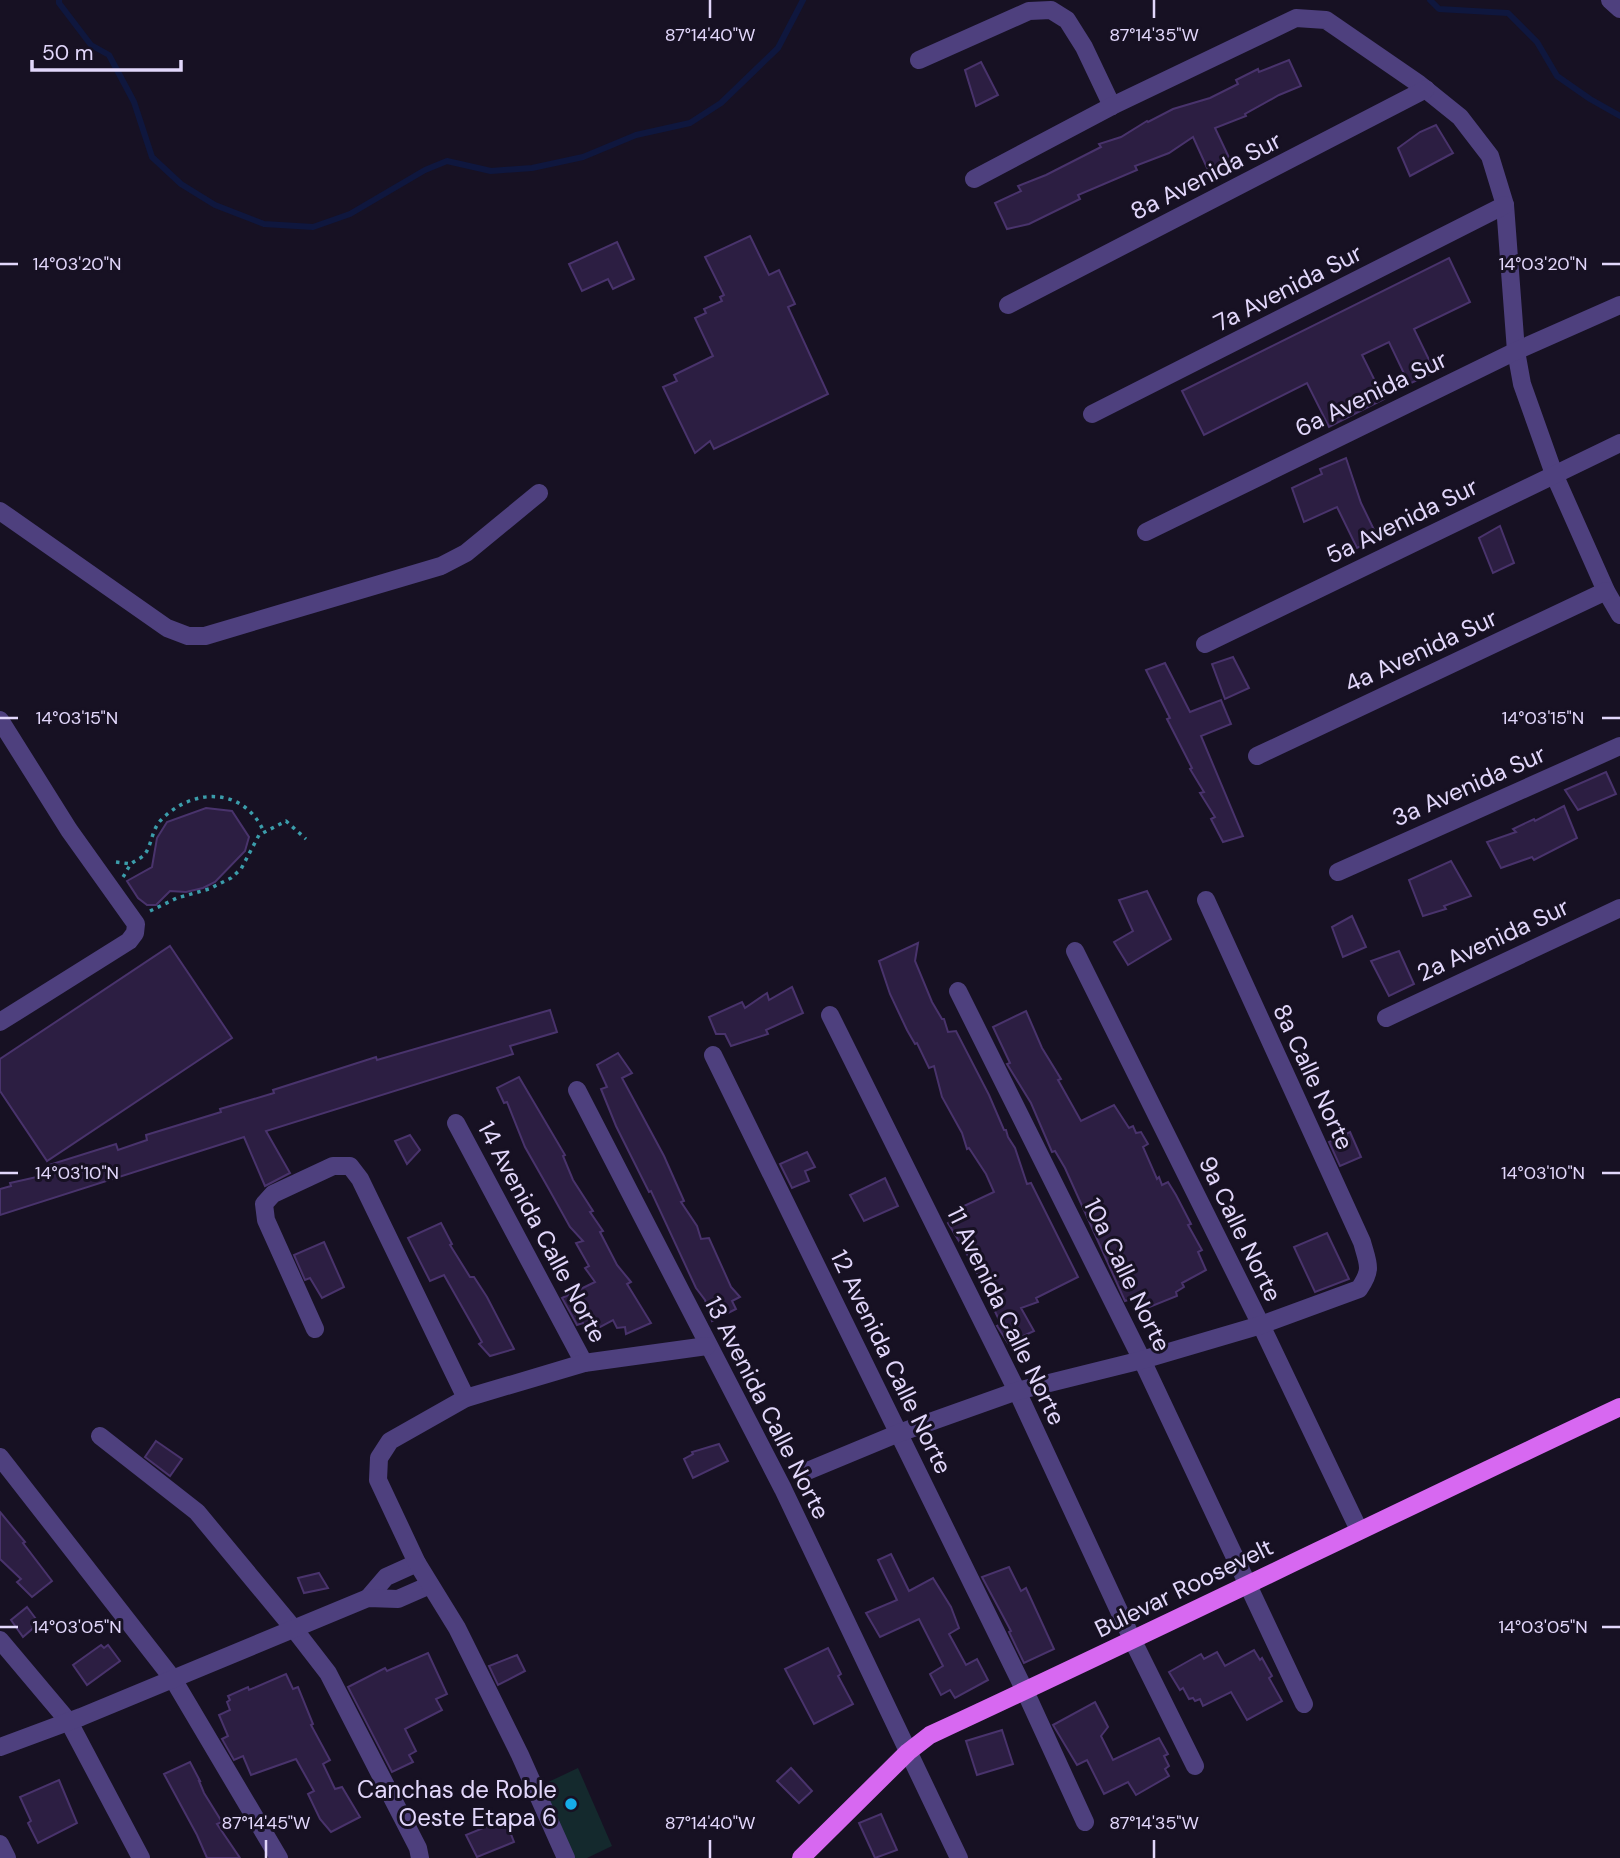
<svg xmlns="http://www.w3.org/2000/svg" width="1620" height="1858" viewBox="0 0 1620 1858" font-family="'DM Sans',sans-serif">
<rect width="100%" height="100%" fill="#171123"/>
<path fill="#14292d" d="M578,1768L612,1846L587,1858H568L542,1785Z"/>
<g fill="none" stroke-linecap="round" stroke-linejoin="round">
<g stroke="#0f173e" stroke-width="6">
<path d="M59,0V3L91,45L109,55L134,102L152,157L181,184L215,205L264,224L313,227L350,214L425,170L447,161L491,171L532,168L583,157L636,135L690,123L721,103L778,48L803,0"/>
<path d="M1430,0L1439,9L1508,13L1537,42L1557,76L1590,99L1620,116"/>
</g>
</g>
<g fill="#2c1e42" stroke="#49336c" stroke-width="2">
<path d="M1289,60L1301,86L1279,95L1245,114L1246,116L1215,128L1233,166L1213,181L1193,137L1169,153L1135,166L1137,170L1078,195L1080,199L1029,224L1007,229L995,203L1021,191L1018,186L1046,175L1101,147L1099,144L1121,137L1147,121L1148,122L1173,109L1210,98L1238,84L1236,80L1258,69L1259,72Z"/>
<path d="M981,62L998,95L976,106L965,70Z"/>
<path d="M1436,125L1453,153L1410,176L1398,148L1420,132Z"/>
<path d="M750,236L769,275L779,270L795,304L788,307L828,394L714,449L710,441L695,453L663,387L677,381L674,375L713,356L695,318L706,313L704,309L722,301L720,297L724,295L705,257Z"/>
<path d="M617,242L634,279L613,289L608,279L582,291L569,264Z"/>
<path d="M1449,258L1470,302L1414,329L1435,372L1409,384L1389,342L1362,355L1384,399L1329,427L1307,383L1204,435L1182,391Z"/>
<path d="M1346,458L1361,503L1378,538L1357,548L1337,507L1304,522L1292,488L1322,474L1320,469Z"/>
<path d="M1500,526L1514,563L1493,573L1479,538Z"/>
<path d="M1233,657L1249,688L1225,699L1212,664Z"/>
<path d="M1165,663L1190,712L1221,700L1231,724L1201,736L1243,836L1223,842L1211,819L1215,817L1200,793L1204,792L1190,769L1192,768L1167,719L1170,718L1146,670Z"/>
<path d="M1606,772L1616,794L1578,810L1565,790Z"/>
<path d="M1564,806L1577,838L1534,860L1532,857L1501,868L1487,842L1516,832L1513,829L1534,819L1535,821Z"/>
<path d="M206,808L232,811L249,837L245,851L215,882L203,888L186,892L170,891L156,905H147L138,898L127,881L152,867L157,838L167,822Z"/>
<path d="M1451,861L1471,896L1444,906L1446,909L1423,916L1409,880Z"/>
<path d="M1147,891L1171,939L1128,965L1114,942L1133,931L1119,900Z"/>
<path d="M1352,916L1366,947L1343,957L1332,927Z"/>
<path d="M918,943L915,961L932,1002L942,1019H944L948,1032L956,1031L989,1095L1004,1130H1006L1008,1137L1015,1148L1027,1184L1031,1183L1078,1277L1036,1298L1038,1302L1021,1308L1034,1331L1008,1343L997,1326L1001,1324L971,1261L948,1223L951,1221L947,1214L994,1192L986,1174L969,1148L967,1149L962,1133L942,1097L934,1066L929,1068L917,1043L915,1044L907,1030L890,994L879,961Z"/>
<path d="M170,946L232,1038L47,1161L0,1091V1059Z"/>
<path d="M1399,951L1414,984L1389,996L1371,961Z"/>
<path d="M792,987L803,1013L766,1030L768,1034L731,1046L725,1034H716L709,1017L742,1002L745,1008L767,993L769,1000Z"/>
<path d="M550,1010L557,1032L510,1046L513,1054L266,1131L290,1173L265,1186L244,1137L0,1215V1189L11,1186L10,1183L37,1177V1174L52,1169L49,1165L116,1144L118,1150L147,1140L146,1135L221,1112L220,1109L274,1093L273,1090L376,1057L377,1060Z"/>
<path d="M1026,1011L1042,1048L1061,1079L1058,1080L1081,1121L1114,1105L1129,1128L1133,1126L1136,1133L1141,1132L1148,1144L1143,1147L1157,1179L1159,1177L1162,1185L1168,1182L1176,1195L1191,1224L1188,1225L1202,1250L1198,1252L1206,1270L1182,1283L1184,1287L1176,1292L1177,1296L1147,1308L1141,1296L1125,1301L1065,1168L1055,1151L1052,1152L1031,1103L1007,1064L1010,1063L993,1027Z"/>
<path d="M618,1053L632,1073L622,1078L664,1156L684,1201L681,1202L697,1226L701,1239L709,1238L731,1287L740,1297L732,1301L736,1309L712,1321L705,1300L696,1288L651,1191L649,1192L616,1126L601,1089L607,1087L597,1065Z"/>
<path d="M519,1077L565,1155L563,1156L573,1180L593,1211L590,1212L603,1231L600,1232L617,1265L631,1282L627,1284L651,1323L626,1334L625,1327L617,1328L613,1320L589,1333L583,1323L577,1325L571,1314L562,1298L595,1282L585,1268L589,1266L576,1243L583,1241L570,1227L550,1191L525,1147L507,1102L504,1103L497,1088Z"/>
<path d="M1350,1132L1361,1157L1340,1166L1329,1142Z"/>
<path d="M410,1135L420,1150L407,1164L395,1141Z"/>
<path d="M807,1152L815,1167L805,1171L809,1181L792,1188L780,1164Z"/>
<path d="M885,1178L898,1206L864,1221L850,1195Z"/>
<path d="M441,1223L452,1244L450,1245L470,1277H474L487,1297L514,1349L490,1356L479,1344L482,1342L444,1275L430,1281L408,1238Z"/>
<path d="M1327,1233L1349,1279L1315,1292L1294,1247Z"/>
<path d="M324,1242L344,1287L322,1298L310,1278L305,1280L294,1255Z"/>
<path d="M156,1441L182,1459L170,1476L145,1457Z"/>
<path d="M719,1444L728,1461L693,1478L684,1459L693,1454L692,1452Z"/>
<path d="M0,1512L25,1542L23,1543L52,1581L32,1597L17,1582L21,1579L0,1559Z"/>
<path d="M891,1554L909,1591L933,1578L951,1607L959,1628L949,1634L966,1665L977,1659L988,1680L955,1698L950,1690L941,1695L930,1674L943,1666L919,1619L880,1637L866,1613L897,1600L878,1560Z"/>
<path d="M1009,1567L1021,1591L1026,1588L1054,1649L1024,1663L1009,1632L1011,1631L982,1577Z"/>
<path d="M319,1573L328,1588L304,1593L298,1578Z"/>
<path d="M27,1607L39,1623L23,1637L11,1620Z"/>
<path d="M101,1645L104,1648L108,1645L120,1661L87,1685L73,1665Z"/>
<path d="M828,1648L841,1674L838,1676L853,1704L814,1724L785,1669Z"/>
<path d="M1254,1650L1260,1660L1262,1658L1272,1676L1269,1678L1282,1701L1247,1720L1231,1692L1203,1706L1200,1699L1195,1701L1193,1698L1189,1699L1183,1688L1180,1690L1169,1672L1201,1654L1204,1659L1217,1652L1225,1666Z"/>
<path d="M428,1653L447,1694L436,1699L442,1710L405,1729L416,1751L409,1755L413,1762L392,1772L348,1687L385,1668L387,1671Z"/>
<path d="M517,1655L525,1671L498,1685L489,1666Z"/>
<path d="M286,1674L293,1689L298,1687L313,1724L311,1725L330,1760L323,1764L335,1789L342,1787L360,1817L331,1832L320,1819L308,1794L314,1791L296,1759L251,1775L243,1756L234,1760L222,1739L228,1736L219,1715L230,1710L227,1702L230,1700L228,1696L248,1687L249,1690Z"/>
<path d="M1095,1702L1108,1727L1101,1736L1113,1760L1159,1738L1168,1754L1164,1756L1169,1766L1165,1769L1169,1776L1136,1795L1128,1782L1104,1794L1087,1760L1077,1765L1053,1725Z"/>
<path d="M1002,1730L1013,1764L977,1775L966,1741Z"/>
<path d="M190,1762L200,1781H199L204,1793L222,1822L217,1824L240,1858H207L197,1835L164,1774Z"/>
<path d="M791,1768L812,1791L799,1803L777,1781Z"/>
<path d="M59,1780L77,1823L38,1843L28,1823L31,1821L20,1797Z"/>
<path d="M881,1814L897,1850L875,1858L859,1823Z"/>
<path d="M505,1819L514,1842L477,1857L466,1835Z"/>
</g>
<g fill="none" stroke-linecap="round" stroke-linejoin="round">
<g stroke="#3b9dab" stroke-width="3.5" stroke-dasharray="3.5 5" stroke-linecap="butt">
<path d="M116,862L131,864"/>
<path d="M123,877C126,873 128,867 132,863C136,860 142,858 145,854C152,844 152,829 161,820C193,787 244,787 264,832"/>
<path d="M150,911L177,898L209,889L231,878L241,869L259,835L286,821L306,839"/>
</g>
<g stroke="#4e407e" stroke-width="18">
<path d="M1610,0L1620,9"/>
<path d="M919,60L1029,11L1051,10L1067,20L1084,47L1112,106"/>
<path d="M974,179L1112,106L1296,18L1326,20L1419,84L1460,117L1490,156L1505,205L1516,351L1522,384L1554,474L1606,591L1620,615"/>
<path d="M1008,305L1426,89"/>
<path d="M1092,414L1505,205"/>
<path d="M0,511L167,628L188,636H205L441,566L466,553L539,493"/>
<path d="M1146,532L1516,351L1620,305"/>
<path d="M1205,644L1620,443"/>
<path d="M0,720L69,830L136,924L135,933L129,941L0,1022"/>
<path d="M1257,756L1606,591"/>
<path d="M1338,872L1620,746"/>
<path d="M1075,951L1261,1325L1359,1530"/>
<path d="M958,991L1142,1360L1304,1704"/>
<path d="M830,1015L1017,1391L1133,1641L1195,1766"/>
<path d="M1386,1018L1620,908"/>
<path d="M713,1055L1025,1691L1085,1822"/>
<path d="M577,1090L783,1489L959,1858"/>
<path d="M456,1123L584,1363"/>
<path d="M315,1329L266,1220L264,1204L273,1194L333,1166H350L360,1179L466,1398"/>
<path d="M100,1436L197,1512L294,1629L328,1673L418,1848L420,1858"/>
<path d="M0,1457L173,1679L279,1858"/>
<path d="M805,1472L899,1433L1017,1391L1142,1360L1261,1325L1359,1289C1373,1269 1368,1264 1362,1242L1206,900"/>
<path d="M368,1598L386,1577L417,1563"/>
<path d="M0,1640L69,1722L141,1858"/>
<path d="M0,1747L81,1717L368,1598L398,1599L430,1585"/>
<path d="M0,1844L7,1858"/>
<path d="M566,1858L520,1755L457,1628L417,1563L378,1480L379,1458L390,1441L466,1398L584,1363L707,1346"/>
</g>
<path stroke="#d768f1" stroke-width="18" d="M801,1858L908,1752L930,1735C1161,1628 1390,1515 1620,1407"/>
</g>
<path fill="none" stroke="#e2d7fb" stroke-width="2.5" d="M710,0V18M1154,0V18M0,264H18M1602,264H1620M0,718H18M1602,718H1620M0,1173H18M1602,1173H1620M0,1627H18M1602,1627H1620M266,1840V1858M710,1840V1858M1154,1840V1858"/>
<circle fill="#16ace8" stroke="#171123" stroke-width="2.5" cx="571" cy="1804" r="7"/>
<g text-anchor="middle" stroke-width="6" stroke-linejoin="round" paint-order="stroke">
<g font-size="24" fill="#e2d7fb" stroke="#171123">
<text transform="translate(1206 176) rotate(-27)" y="8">8a Avenida Sur</text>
<text transform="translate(1288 288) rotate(-27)" y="8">7a Avenida Sur</text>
<text transform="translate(1371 394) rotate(-26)" y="8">6a Avenida Sur</text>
<text transform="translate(1402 521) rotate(-26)" y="8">5a Avenida Sur</text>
<text transform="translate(1421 651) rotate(-25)" y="8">4a Avenida Sur</text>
<text transform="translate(1469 786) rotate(-24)" y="8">3a Avenida Sur</text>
<text transform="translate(1493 940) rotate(-25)" y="8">2a Avenida Sur</text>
<text transform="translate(1313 1077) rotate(65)" y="8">8a Calle Norte</text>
<text transform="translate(1240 1229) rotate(64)" y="8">9a Calle Norte</text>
<text transform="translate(542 1232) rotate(62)" y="8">14 Avenida Calle Norte</text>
<text transform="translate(1127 1275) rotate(64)" y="8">10a Calle Norte</text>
<text transform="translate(1006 1316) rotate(64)" y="8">11 Avenida Calle Norte</text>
<text transform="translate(891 1362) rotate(64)" y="8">12 Avenida Calle Norte</text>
<text transform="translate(767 1408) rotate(63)" y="8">13 Avenida Calle Norte</text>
<text transform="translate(1184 1588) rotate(-26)" y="8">Bulevar Roosevelt</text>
</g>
<g font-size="24" fill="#e2d7fb" stroke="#171123" text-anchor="end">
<text x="557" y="1798">Canchas de Roble<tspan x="557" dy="28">Oeste Etapa 6</tspan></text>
</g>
</g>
<g font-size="18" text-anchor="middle" fill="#e2d7fb" stroke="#171123" stroke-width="6" stroke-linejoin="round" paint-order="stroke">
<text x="710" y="41">87°14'40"W</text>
<text x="1154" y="41">87°14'35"W</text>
<text x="77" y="270">14°03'20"N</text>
<text x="1543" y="270">14°03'20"N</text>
<text x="77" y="724">14°03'15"N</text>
<text x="1543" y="724">14°03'15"N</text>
<text x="77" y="1179">14°03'10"N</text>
<text x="1543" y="1179">14°03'10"N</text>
<text x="77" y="1633">14°03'05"N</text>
<text x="1543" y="1633">14°03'05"N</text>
<text x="266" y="1829">87°14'45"W</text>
<text x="710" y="1829">87°14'40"W</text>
<text x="1154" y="1829">87°14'35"W</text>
</g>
<path d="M32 60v10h149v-10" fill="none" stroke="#e2d7fb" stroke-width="3.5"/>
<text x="42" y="60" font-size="21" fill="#e2d7fb" stroke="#171123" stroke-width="5" paint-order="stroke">50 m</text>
</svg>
